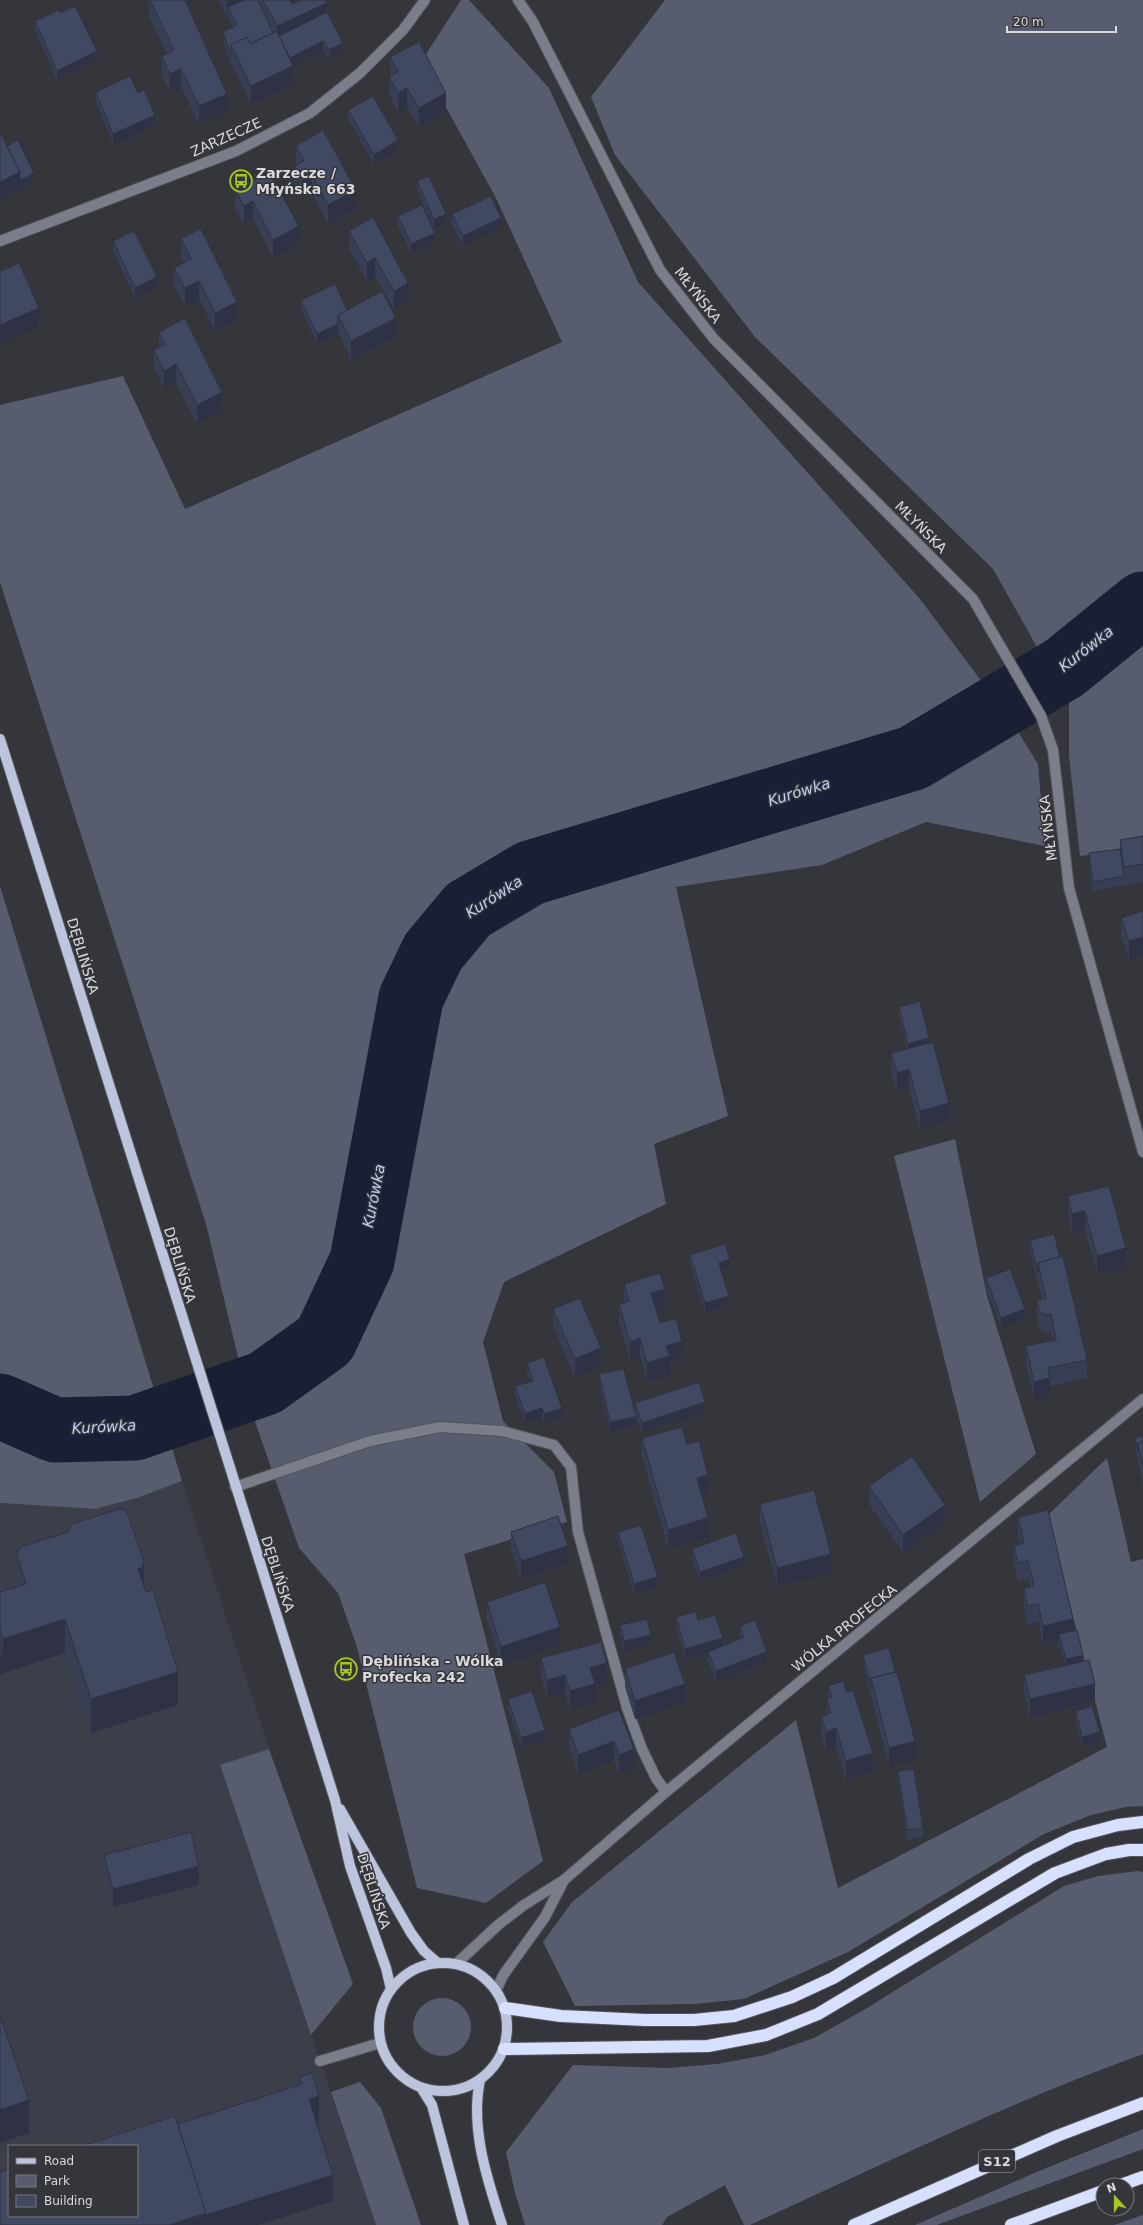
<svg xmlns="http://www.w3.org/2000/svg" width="1143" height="2225" viewBox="0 0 1143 2225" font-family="'DejaVu Sans',sans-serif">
<rect width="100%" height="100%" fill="#35363b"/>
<path fill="#3c3f49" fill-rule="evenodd" d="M182,1481L269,1749L220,1766L376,2225H0V1503L95,1509L137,1498ZM9,2146H137V2216H9Z"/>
<g fill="#575c6f">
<path d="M461,0H469L549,88L638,282L920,599L1012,722L1038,764L1045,846L926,822L822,865L676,887L728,1116L654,1144L666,1204L504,1282L483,1342L503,1421L554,1472L567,1522L464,1554L543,1861L486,1903L417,1888L357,1647L338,1593L299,1548L250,1407L206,1224L0,582V405L123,376L185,509L562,342L496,198L421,62Z"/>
<path d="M665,0H1143V849L1080,856L1069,756V704L993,569L755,337L615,155L591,97Z"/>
<path d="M0,886L182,1481L137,1498L95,1509L0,1503Z"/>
<path d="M955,1139L987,1296L1036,1454L980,1502L894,1156Z"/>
<path d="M1107,1458L1131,1562L1143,1559V1806L1126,1807L1091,1815L1044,1834L848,1952L744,1999L695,2004L575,2006L543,1942L572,1902L796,1720L838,1888L1107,1747L1047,1516Z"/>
<path d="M269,1749L353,1984L311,2035L220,1765Z"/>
<path d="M1138,1871L1143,1872V2054C1008,2103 880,2165 750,2225H744L725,2185L667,2217L662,2225H525L515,2193L506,2152L573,2065L667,2068L717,2064L765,2055L814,2038L862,2011L1064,1886L1098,1876Z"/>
<circle cx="442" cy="2027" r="29"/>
<path d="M360,2082L381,2108L421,2225H376L331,2092Z"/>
<path d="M1143,2129V2149L937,2225H915L1039,2171Z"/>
<path d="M1143,2215V2225H1114Z"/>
</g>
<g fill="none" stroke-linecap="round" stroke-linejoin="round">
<path stroke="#1a1f35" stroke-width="65" d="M0,1406L55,1430L135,1428L265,1383L325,1340L362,1261L411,998L433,952L468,910L530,873L913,758L1064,668L1143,604"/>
<g stroke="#535458" stroke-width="12">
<g id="minor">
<path d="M518,0L533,22L660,270L714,339L973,599L1041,716L1053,750L1069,888L1143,1152"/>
<path d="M0,241L236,151L310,113L360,73L403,30L425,0"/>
<path d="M235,1487L370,1441L440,1427L502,1431L554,1445L571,1467L578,1532L627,1708L642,1749L656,1778L666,1792"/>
<path d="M456,1964L498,1925L524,1905L564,1880L666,1792L1143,1399"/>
<path d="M496,1990L504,1974L545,1917L564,1880"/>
<path d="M320,2061L380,2043"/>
</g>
</g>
<g stroke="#535458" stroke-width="12">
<g id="major">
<path d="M0,739L335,1800L350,1866L386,1968L391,1989"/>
<path d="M340,1809L411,1933L424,1951L438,1963"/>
<circle cx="443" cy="2027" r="64"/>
<path d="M480,2080C470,2128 487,2179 502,2225"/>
<path d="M422,2089L432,2105L464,2225"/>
</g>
</g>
<g stroke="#535458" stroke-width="14">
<g id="highway">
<path d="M505,2008L561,2016L645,2020H694L734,2016L792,1997L833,1978L1029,1859L1073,1837L1118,1825L1143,1822"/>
<path d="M504,2049L708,2046L766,2035L818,2014L1055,1873L1106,1854L1129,1850H1143"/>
<path d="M1121,2185L1143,2177"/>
<path d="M854,2225L1057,2136L1143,2103"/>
<path d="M1011,2225L1103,2191"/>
</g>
</g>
<use href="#minor" stroke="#7a7e8a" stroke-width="10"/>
<use href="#major" stroke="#bdc5de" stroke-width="10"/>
<use href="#highway" stroke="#d7e1ff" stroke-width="12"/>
</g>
<g fill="#383e53">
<path d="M149,0H185L227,112L199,124L181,87L170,92L162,75V56L167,54L149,17Z"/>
<path d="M219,0H290L292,4L327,12L343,52L329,60L323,50L293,66V84L251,104L231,64L223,41V32L233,27L228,17H227Z"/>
<path d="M60,13L97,60L57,80L35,31V21Z"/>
<path d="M390,57L446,112L419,127L407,106L398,111L389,95V77L391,76Z"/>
<path d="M96,92L138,93L155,125L113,144L96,101Z"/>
<path d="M348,110L398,150L374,164L348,119Z"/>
<path d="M296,146L356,208L328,224L312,194L302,199L294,185V167L296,165Z"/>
<path d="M269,172L299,244L273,258L253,219L244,224L235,209V190Z"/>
<path d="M417,181L446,223L434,229L417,191Z"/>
<path d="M452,214L501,227L463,246L452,224Z"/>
<path d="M398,216L435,242L411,253L398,226Z"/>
<path d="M373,217L408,302L394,309L375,277L367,281L349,249V231Z"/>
<path d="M181,238L237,320L215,331L199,299L185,306L174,286V268L184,263L181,257Z"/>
<path d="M113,241L157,287L135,297L113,251Z"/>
<path d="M301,300L347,310L396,336L351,360L339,333L317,344L301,309Z"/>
<path d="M159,332L222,410L197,424L176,382L164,389L154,368V350L159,347Z"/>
<path d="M1143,836V882L1093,891L1089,863V853L1120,849V840Z"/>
<path d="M1143,911V955L1129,960L1121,936V918Z"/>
<path d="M899,1007L929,1043L949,1121L920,1129L909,1088L897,1091L891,1072V1053L907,1049L899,1017Z"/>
<path d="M1109,1186L1126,1267L1097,1274L1085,1230L1072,1233L1068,1214V1196Z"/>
<path d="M1030,1240L1087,1360V1378L1050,1386V1397L1034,1400L1026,1364V1346L1053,1340L1051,1332L1045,1333L1039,1329L1037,1319V1300L1042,1299L1030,1249Z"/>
<path d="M690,1255L730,1268L721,1271L729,1305L705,1312L690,1264Z"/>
<path d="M986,1278L1025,1318L1001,1327L986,1287Z"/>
<path d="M624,1284L665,1308L656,1310L660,1323L682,1359L670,1363V1374L647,1381L640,1356L630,1360L619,1323V1304L624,1303Z"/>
<path d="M553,1309L601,1366L575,1377L553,1327Z"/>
<path d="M527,1363L562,1418L544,1423L542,1417L525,1423L515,1395V1386L530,1381L527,1372Z"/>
<path d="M599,1374L636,1426L610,1431L599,1383Z"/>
<path d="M635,1403L705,1412L642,1433L635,1412Z"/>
<path d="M1143,1436V1486L1135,1447V1438Z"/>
<path d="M642,1438L687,1444L708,1493L702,1495L708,1537L668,1548L642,1457Z"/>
<path d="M869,1486L945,1523L903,1553L869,1504Z"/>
<path d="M760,1504L831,1572L777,1586L760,1523Z"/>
<path d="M1018,1517L1073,1631L1083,1661L1095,1702L1030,1717L1024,1694V1675L1065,1665L1059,1643V1641L1043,1644L1038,1622L1027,1624L1024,1607V1588L1030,1587L1028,1579L1018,1581L1014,1564V1546L1020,1544L1018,1535Z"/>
<path d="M511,1532L568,1564L521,1579L511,1550Z"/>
<path d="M618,1532L658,1587L634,1594L618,1541Z"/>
<path d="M692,1549L744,1566L700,1581L692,1558Z"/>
<path d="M17,1555L144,1585L178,1705L91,1733L65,1653L0,1674V1592L17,1587Z"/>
<path d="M487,1602L560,1645L501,1665L487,1620Z"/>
<path d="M676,1617L698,1620L723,1646L741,1638L740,1635V1626L767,1661L716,1681L708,1661V1652L685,1658L676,1626Z"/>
<path d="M620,1625L651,1644L624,1651L620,1635Z"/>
<path d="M863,1655L915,1759L889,1766L863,1664Z"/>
<path d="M541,1658L607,1682L595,1685V1702L570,1709L565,1693L547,1698L541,1676Z"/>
<path d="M625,1669L685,1702L635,1719L625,1687Z"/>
<path d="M828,1686L873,1771L846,1780L836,1747L826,1750L821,1735V1717L827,1715V1699L828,1698Z"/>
<path d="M508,1699L545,1740L521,1748L508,1708Z"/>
<path d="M619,1710L634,1768L619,1774L614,1760L578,1774L569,1748V1729Z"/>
<path d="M1076,1711L1100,1742L1082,1746L1076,1720Z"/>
<path d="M898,1771L923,1828V1837L907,1840L898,1780Z"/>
<path d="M104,1855L199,1885L113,1907L104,1873Z"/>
<path d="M299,2077L319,2122L316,2123L333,2201L178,2124L299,2085Z"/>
</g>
<g fill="#2e3244">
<path d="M227,0H255L228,7V17H227Z"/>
<path d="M327,3V22L277,45V26Z"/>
<path d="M323,41V50L293,66V84L251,104V86L290,67V58Z"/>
<path d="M343,43V52L329,60V50Z"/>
<path d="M97,51V60L57,80V71Z"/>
<path d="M181,69V87L170,92V74Z"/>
<path d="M407,88V106L398,111V93Z"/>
<path d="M446,93V112L419,127V108Z"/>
<path d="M227,94V112L199,124V106Z"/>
<path d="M155,115V125L113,144V134Z"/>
<path d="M398,140V150L374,164V155Z"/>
<path d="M20,172L34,173V182L0,200V182Z"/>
<path d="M312,175V194L302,199V181Z"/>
<path d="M356,190V208L328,224V205Z"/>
<path d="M253,201V219L244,224V206Z"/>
<path d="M446,214V223L434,229V219Z"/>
<path d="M501,218V227L463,246V236Z"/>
<path d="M299,226V244L273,258V240Z"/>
<path d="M435,233V242L411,253V244Z"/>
<path d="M375,258V277L367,281V263Z"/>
<path d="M157,277V287L135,297V288Z"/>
<path d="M199,281V299L185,306V288Z"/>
<path d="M408,283V302L394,309V291Z"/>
<path d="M237,302V320L215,331V313Z"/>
<path d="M39,308V326L0,344V325Z"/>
<path d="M396,318V336L351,360V341Z"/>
<path d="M338,324V333L317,344V334Z"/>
<path d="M176,364V382L164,389V371Z"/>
<path d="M222,392V410L197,424V405Z"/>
<path d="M1143,937V955L1129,960V941Z"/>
<path d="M929,1038V1047L908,1054V1044Z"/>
<path d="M909,1069V1088L897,1091V1073Z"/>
<path d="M949,1103V1121L920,1129V1111Z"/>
<path d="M1085,1211V1230L1072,1233V1214Z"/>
<path d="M1126,1248V1267L1097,1274V1256Z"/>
<path d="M730,1259V1268L719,1272V1263Z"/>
<path d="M665,1289V1308L651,1312V1293Z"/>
<path d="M729,1296V1305L705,1312V1303Z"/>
<path d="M1025,1309V1318L1001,1327V1318Z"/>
<path d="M640,1338V1356L630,1360V1342Z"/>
<path d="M682,1341V1359L670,1363V1374L647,1381V1363L666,1346Z"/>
<path d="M601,1348V1366L575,1377V1359Z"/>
<path d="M1050,1378V1397L1034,1400V1382Z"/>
<path d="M705,1402V1412L642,1433V1423Z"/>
<path d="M542,1408V1417L525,1423V1414Z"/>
<path d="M562,1408V1418L544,1423V1414Z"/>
<path d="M636,1417V1426L610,1431V1422Z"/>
<path d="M708,1475V1493L697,1496V1478Z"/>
<path d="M945,1505V1523L903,1553V1535Z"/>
<path d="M708,1518V1537L668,1548V1530Z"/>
<path d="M568,1546V1564L521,1579V1561Z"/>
<path d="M831,1554V1572L777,1586V1568Z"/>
<path d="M744,1557V1566L700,1581V1572Z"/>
<path d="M144,1561V1595L138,1569Z"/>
<path d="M658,1577V1587L634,1594V1584Z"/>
<path d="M65,1619V1653L0,1674V1656L3,1655V1639Z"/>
<path d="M1073,1619V1637L1059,1634V1641L1043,1644V1626Z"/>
<path d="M560,1627V1645L501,1665V1647Z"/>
<path d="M651,1635V1644L624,1651V1641Z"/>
<path d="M723,1638V1648L685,1658V1649Z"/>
<path d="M767,1652V1661L716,1681V1671Z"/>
<path d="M1083,1655V1664L1066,1669V1659Z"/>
<path d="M607,1663V1682L595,1685V1702L570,1709V1691L590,1668Z"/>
<path d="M178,1672V1705L91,1733V1699Z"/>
<path d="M565,1675V1693L547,1698V1680Z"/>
<path d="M685,1684V1702L635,1719V1701Z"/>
<path d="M1095,1684V1702L1030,1717V1699Z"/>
<path d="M836,1728V1747L826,1750V1732Z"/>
<path d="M545,1730V1740L521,1748V1738Z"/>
<path d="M1100,1732V1742L1082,1746V1737Z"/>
<path d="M614,1741V1760L578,1774V1755Z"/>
<path d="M915,1741V1759L889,1766V1748Z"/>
<path d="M634,1749V1768L619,1774V1755Z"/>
<path d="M873,1753V1771L846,1780V1761Z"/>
<path d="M199,1866V1885L113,1907V1889Z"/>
<path d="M319,2096V2122L309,2126V2099Z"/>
<path d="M29,2100V2133L0,2143V2110Z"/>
<path d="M333,2175V2201L258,2225H170Z"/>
</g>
<g fill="#414861" stroke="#2e3244">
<path d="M150,0H185L227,94L199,106L181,69L170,74L162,56L174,50Z"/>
<path d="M244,0H258L273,33L250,44L247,37L231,45V54L223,32L237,25L228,7Z"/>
<path d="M263,0H290L292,4L301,0H325L327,3L277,26Z"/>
<path d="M75,6L97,51L57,71L35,21L59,10L60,13Z"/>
<path d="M327,12L343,43L329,50L323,41L290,58L279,36Z"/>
<path d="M277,31L293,66L251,86L231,45L247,37L250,44Z"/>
<path d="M419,42L446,93L419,108L407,88L398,93L389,77L398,72L390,57Z"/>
<path d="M130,76L138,93L144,90L155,115L113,134L96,92Z"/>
<path d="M373,96L398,140L374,155L348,110Z"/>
<path d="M323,130L356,190L328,205L312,175L302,181L294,167L304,161L296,146Z"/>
<path d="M0,132L20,172L0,182Z"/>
<path d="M18,140L34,173L20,181V172L7,146Z"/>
<path d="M269,172L299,226L273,240L253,201L244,206L235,190Z"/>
<path d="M429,176L446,214L434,219L417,181Z"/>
<path d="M491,196L501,218L463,236L452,214Z"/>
<path d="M422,205L435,233L411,244L398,216Z"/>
<path d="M373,217L408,283L394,291L375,258L367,263L349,231Z"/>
<path d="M201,229L237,302L215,313L199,281L185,288L174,268L191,259L181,238Z"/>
<path d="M134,231L157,277L135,288L113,241Z"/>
<path d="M19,263L39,308L0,325V269L1,271Z"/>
<path d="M335,284L347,310L338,315V324L317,334L301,300Z"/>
<path d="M382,291L396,318L351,341L338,315Z"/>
<path d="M185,318L222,392L197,405L176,364L164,371L154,350L165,344L159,332Z"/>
<path d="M1143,836V864L1124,867L1120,840Z"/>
<path d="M1120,849L1124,876L1093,882L1089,853Z"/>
<path d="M1143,911V937L1129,941L1121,918Z"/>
<path d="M920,1001L929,1038L908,1044L899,1007Z"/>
<path d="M933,1042L949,1103L920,1111L909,1069L897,1073L891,1053Z"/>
<path d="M1109,1186L1126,1248L1097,1256L1085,1211L1072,1214L1068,1196Z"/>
<path d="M1054,1234L1060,1257L1038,1263V1272L1030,1240Z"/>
<path d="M725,1244L730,1259L719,1263L729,1296L705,1303L690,1255Z"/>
<path d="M1063,1256L1087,1360L1048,1368L1050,1378L1034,1382L1026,1346L1056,1340L1051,1314L1045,1315L1039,1311L1037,1300L1046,1298L1038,1263Z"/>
<path d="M1010,1269L1025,1309L1001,1318L986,1278Z"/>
<path d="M660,1273L665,1289L651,1293L660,1323L676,1318L682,1341L666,1346L670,1356L647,1363L640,1338L630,1342L619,1304L629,1301L624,1284Z"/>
<path d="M580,1298L601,1348L575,1359L553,1309Z"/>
<path d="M544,1357L562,1408L544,1414L542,1408L525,1414L515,1386L533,1381L527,1363Z"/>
<path d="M624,1369L636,1417L610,1422L599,1374Z"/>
<path d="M699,1382L705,1402L642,1423L635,1403Z"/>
<path d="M682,1427L687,1444L699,1441L708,1475L697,1478L708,1518L668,1530L642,1438Z"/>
<path d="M1143,1436V1442L1138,1443V1452L1135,1438Z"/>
<path d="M1143,1442V1468L1138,1443Z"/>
<path d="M912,1456L945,1505L903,1535L869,1486Z"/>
<path d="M814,1490L831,1554L777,1568L760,1504Z"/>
<path d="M119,1509L126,1510L144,1561L142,1567L138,1569L146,1592L153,1590L178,1672L91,1699L65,1619L3,1639L0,1629V1592L26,1584L17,1555L20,1547L68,1532L70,1526L72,1524Z"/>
<path d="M1048,1510L1073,1619L1043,1626L1038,1604L1027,1606L1024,1588L1034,1586L1028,1561L1018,1563L1014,1546L1024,1543L1018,1517Z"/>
<path d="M558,1516L568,1546L521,1561L511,1532Z"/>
<path d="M641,1525L658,1577L634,1584L618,1532Z"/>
<path d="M736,1533L744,1557L700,1572L692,1549Z"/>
<path d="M545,1582L560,1627L501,1647L487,1602Z"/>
<path d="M696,1612L698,1620L715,1615L723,1638L685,1649L676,1617Z"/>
<path d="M647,1619L651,1635L624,1641L620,1625Z"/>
<path d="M755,1620L767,1652L716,1671L708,1652L744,1637L740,1626Z"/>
<path d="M1077,1630L1083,1655L1066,1659L1059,1634Z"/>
<path d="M601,1642L607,1663L590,1668L595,1684L570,1691L565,1675L547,1680L541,1658Z"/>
<path d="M0,1644L3,1655L0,1656Z"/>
<path d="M889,1648L895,1672L871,1678V1687L863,1655Z"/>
<path d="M674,1652L685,1684L635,1701L625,1669Z"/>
<path d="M1089,1660L1095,1684L1030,1699L1024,1675Z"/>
<path d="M897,1672L915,1741L889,1748L871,1678Z"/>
<path d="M843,1681L847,1692L853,1690L873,1753L846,1761L836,1728L826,1732L821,1717L831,1713L827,1699L832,1697L828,1686Z"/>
<path d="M532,1691L545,1730L521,1738L508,1699Z"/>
<path d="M1092,1706L1100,1732L1082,1737L1076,1711Z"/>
<path d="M619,1710L634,1749L619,1755L614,1741L578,1755L569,1729Z"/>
<path d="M914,1769L923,1828L907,1830L898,1771Z"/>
<path d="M191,1832L199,1866L113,1889L104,1855Z"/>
<path d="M0,2016L29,2100L0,2110Z"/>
<path d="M312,2073L319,2096L309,2099L333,2175L206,2215L178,2124L302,2084L299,2077Z"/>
<path d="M175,2116L206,2213L170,2225H0V2172L9,2169V2216H137V2146H82Z"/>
</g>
<defs>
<g id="bus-ring" transform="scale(1.15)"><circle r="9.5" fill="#35363b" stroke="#a5c823" stroke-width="1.5"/><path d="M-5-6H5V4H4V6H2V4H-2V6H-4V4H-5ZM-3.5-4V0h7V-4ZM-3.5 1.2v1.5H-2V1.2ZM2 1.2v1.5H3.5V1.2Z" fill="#a5c823"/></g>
</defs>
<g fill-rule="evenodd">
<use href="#bus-ring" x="241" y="181"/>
<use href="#bus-ring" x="346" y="1669"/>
</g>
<g text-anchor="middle" stroke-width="3" stroke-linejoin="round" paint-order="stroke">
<rect fill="#35363b" stroke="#a8a9ac" stroke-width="1" x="979" y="2150" width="36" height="22" rx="3"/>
<g font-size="13" font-weight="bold" fill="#dadadd">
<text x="997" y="2166">S12</text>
</g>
<g font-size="14" fill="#dadadd" stroke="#35363b">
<text transform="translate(226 137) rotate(-24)" y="5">ZARZECZE</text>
<text transform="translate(698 295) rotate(52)" y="5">MŁYŃSKA</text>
<text transform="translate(921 527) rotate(45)" y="5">MŁYŃSKA</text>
<text transform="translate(1048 828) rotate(-97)" y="5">MŁYŃSKA</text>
<text transform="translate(83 956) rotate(73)" y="5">DĘBLIŃSKA</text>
<text transform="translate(180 1265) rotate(73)" y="5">DĘBLIŃSKA</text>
<text transform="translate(278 1574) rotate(72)" y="5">DĘBLIŃSKA</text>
<text transform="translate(844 1628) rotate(-39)" y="5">WÓLKA PROFECKA</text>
<text transform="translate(374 1891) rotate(72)" y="5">DĘBLIŃSKA</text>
</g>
<g font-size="14" font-weight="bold" fill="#dadadd" stroke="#35363b" text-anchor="start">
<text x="256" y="178">Zarzecze /<tspan x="256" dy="16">Młyńska 663</tspan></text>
<text x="362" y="1666">Dęblińska - Wólka<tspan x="362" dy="16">Profecka 242</tspan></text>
</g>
<g font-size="15" font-style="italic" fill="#c2cef6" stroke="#35363b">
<text transform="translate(1086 649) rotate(-38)" y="5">Kurówka</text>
<text transform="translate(799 792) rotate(-17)" y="5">Kurówka</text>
<text transform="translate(494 897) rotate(-33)" y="5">Kurówka</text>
<text transform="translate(374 1196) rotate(-79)" y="5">Kurówka</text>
<text transform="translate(104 1427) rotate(-3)" y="5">Kurówka</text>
</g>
</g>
<rect x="8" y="2145" width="130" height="72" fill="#35363b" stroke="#77787c"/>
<rect x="16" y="2158" width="20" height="6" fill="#bdc5de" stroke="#77787c"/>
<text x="44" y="2165" font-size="12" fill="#dadadd">Road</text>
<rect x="16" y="2175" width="20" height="12" fill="#575c6f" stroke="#77787c"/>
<text x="44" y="2185" font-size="12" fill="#dadadd">Park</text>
<rect x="16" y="2195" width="20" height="12" fill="#414861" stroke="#77787c"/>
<text x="44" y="2205" font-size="12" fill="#dadadd">Building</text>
<g transform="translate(1115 2197) rotate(339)"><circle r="19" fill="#35363b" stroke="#77787c"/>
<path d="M0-3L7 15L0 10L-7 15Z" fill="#a5c823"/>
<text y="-6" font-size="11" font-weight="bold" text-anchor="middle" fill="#dadadd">N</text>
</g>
<path d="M1007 26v6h109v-6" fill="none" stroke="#dadadd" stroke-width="2"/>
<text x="1013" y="26" font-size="12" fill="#dadadd" stroke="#35363b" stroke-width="3" paint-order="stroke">20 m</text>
</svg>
